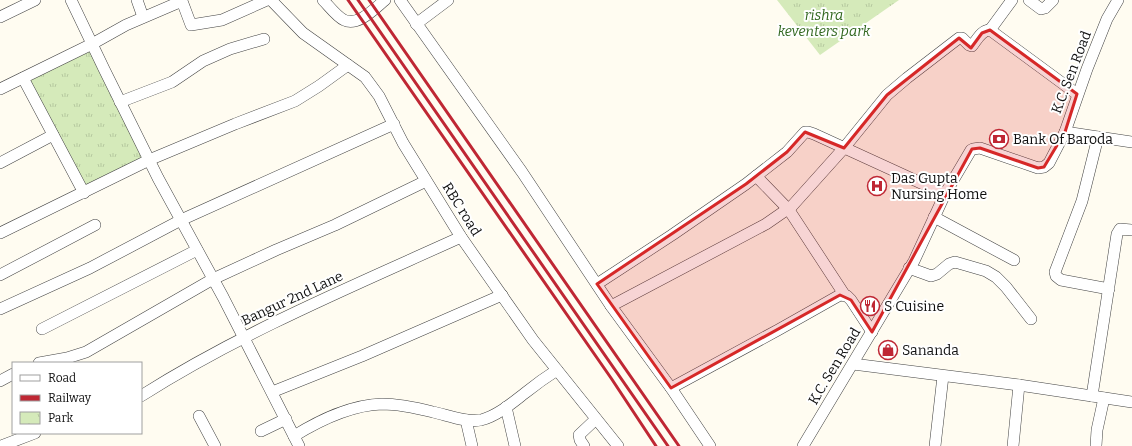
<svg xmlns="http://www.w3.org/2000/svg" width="1132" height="446" viewBox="0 0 1132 446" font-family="Bitter,serif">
<defs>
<pattern id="park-tufts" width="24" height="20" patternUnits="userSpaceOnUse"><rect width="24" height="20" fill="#d5eaba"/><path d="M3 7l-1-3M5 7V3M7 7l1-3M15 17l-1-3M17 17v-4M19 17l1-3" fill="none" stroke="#b6c89f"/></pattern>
</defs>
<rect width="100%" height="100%" fill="#fffcf1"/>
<g fill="url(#park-tufts)">
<path d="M777,0H899L820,55Z"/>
<path d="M92,44L149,160L84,193L23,78Z"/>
</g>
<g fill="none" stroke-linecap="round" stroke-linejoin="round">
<g stroke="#424242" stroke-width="12">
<g id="minor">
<path d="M71,0L104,69L158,178L223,297L299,446"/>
<path d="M137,0L143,17"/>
<path d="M271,0L303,33L365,77L379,96L403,143L461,237L533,340L618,446"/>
<path d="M323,0C328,5 337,17 344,20C358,27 375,8 385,0"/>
<path d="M400,0L522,172L611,306L671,388L778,330L840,295L847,296L851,300L872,332"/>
<path d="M1029,0L1041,9L1045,8L1053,0"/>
<path d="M0,17L35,0"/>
<path d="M416,24L448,0"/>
<path d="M990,30L1012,0"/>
<path d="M23,78L84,193"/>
<path d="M0,89L92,44L126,25L182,1L191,25L222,20L267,0"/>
<path d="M120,102L172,82L203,61L230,49L264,39"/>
<path d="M1065,132L1132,142"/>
<path d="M1098,137L1082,201L1055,272L1056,276L1061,280L1109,289"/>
<path d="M0,163L53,135"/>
<path d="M756,176L789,210L844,294"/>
<path d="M934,217L1014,260"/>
<path d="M0,233L149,160L235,124L295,101L319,86L348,65"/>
<path d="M909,268L931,276L937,274L949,264L955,262L986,271L996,277L1006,287L1031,319"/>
<path d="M0,275L95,225"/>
<path d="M597,284L672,235L746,184L787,152L805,132H808L814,134L945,194"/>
<path d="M611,306L766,224L792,206L844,148L887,95L907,78L959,38H962L969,45L972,46C977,40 981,30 990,30L1077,94"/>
<path d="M0,309L90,268L181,220L394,124"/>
<path d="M42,329L197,250"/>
<path d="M39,363L67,358L86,352L213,279L276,250L335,225L426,181"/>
<path d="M853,364L1019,385L1132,402"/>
<path d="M0,381L13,374"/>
<path d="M671,388L710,446"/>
<path d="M272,392L362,356L502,295"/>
<path d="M141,396C242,332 353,286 461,237"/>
<path d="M1092,396L1117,234L1120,229L1132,230"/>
<path d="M506,407L515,446"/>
<path d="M199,416L215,446"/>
<path d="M466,420L472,446"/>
<path d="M261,431L286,419"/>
<path d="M294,436C320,420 350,405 382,404C399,404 417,408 433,412C447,415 467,423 481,420C497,416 512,403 525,393C535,385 546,377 557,370"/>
<path d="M1,446L35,433"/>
<path d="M584,446L580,440L579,435L596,419"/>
<path d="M803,446L914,261L945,194L971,150L973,149L980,148L1038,168L1044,167L1049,163L1065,132L1087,69L1107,19L1118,0"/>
<path d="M935,446L943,376"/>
<path d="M1013,446L1019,385"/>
<path d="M1096,446L1097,430L1104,398"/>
</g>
</g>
<use href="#minor" stroke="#fff" stroke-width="11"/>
<g stroke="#bf2734" stroke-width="3">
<path d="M348,0L611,378L656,446"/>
<path d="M358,0L668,446"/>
<path d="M369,0L679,446"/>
</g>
</g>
<path fill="#d62828" fill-opacity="0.2" stroke="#d62828" stroke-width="3" stroke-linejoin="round" d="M990,30L1077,94L1065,132L1044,167L1038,168L980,148L972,149L872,332L851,300L840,295L671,388L597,284L746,184L787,152L805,132L844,148L887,95L959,38L971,48L982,33Z"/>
<defs>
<g id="bank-ring" transform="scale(1)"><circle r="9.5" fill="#fff" stroke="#bf2734" stroke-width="1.5"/><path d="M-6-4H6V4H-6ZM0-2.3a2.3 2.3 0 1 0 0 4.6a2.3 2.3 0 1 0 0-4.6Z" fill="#bf2734"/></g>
<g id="hospital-ring" transform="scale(1)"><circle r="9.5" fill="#fff" stroke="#bf2734" stroke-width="1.5"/><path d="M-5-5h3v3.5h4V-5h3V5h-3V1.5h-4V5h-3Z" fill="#bf2734"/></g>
<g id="restaurant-ring" transform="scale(1)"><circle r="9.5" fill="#fff" stroke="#bf2734" stroke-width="1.5"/><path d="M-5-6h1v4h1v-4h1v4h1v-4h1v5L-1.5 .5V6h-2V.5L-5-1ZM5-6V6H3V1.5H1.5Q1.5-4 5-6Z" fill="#bf2734"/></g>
<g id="shop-ring" transform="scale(1)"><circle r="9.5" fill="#fff" stroke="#bf2734" stroke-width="1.5"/><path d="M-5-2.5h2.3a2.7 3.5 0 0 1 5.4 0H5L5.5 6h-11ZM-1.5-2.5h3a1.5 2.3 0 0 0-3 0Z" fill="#bf2734"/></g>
</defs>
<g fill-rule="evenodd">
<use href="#bank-ring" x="999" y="139"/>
<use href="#hospital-ring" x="877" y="186"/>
<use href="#restaurant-ring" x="870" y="306"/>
<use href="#shop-ring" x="888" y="350"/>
</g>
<g text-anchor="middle" stroke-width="4" stroke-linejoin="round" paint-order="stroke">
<g font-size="14" font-style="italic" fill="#31671f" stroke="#fff">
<text x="824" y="20">rishra<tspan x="824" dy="16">keventers park</tspan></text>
</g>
<g font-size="14" fill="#0f0f0f" stroke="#fff">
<text transform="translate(1071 72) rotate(-69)" y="5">K.C. Sen Road</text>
<text transform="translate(462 209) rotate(58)" y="5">RBC road</text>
<text transform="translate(292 298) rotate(-25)" y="5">Bangur 2nd Lane</text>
<text transform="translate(834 366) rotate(-59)" y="5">K.C. Sen Road</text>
</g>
<g font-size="14" fill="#0f0f0f" stroke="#fff" text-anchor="start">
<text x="1013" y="144">Bank Of Baroda</text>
<text x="891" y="183">Das Gupta<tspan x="891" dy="16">Nursing Home</tspan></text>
<text x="884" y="311">S Cuisine</text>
<text x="902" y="355">Sananda</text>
</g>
</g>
<rect x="12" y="362" width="130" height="72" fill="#ffffff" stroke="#9f9f9f"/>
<rect x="20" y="375" width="20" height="6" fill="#ffffff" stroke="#9f9f9f"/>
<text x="48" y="382" font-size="12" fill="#0f0f0f">Road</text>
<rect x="20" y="395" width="20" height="6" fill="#bf2734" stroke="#9f9f9f"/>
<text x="48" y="402" font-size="12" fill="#0f0f0f">Railway</text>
<rect x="20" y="412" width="20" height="12" fill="url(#park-tufts)" stroke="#9f9f9f"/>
<text x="48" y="422" font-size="12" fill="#0f0f0f">Park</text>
</svg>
